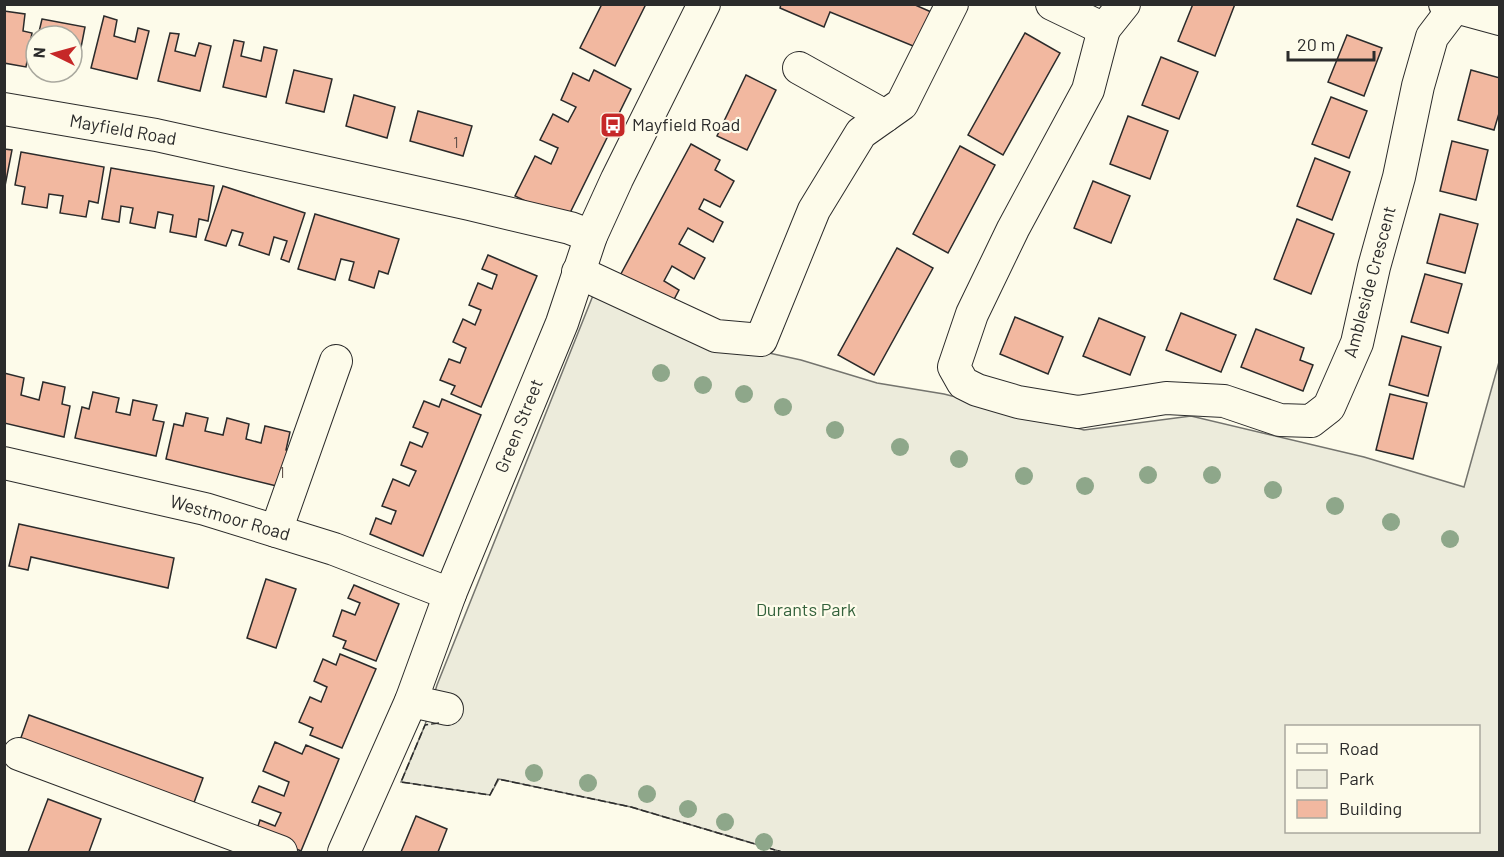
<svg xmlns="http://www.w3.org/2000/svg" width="1504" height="857" viewBox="0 0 1504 857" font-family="Barlow,sans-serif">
<rect width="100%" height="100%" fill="#fdfbea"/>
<path fill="#ecebdb" stroke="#74746e" stroke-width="1.5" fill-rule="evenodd" d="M594,293L755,350L801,360L877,383L944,394L1084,430L1191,416L1364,457L1464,487L1499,362V852H782L631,807L499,779L490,795L401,782L425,725L437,685ZM1286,726H1478V832H1286Z"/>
<g fill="#f2b8a0" stroke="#2b2b2b" stroke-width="1.5">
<path d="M602,4H646L615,66L580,48Z"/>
<path d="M781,4H913L938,15L923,50L830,12L824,27L780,8Z"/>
<path d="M1193,4H1235L1215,56L1178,41Z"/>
<path d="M4,11L25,14L23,31L32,33L26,67L4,63Z"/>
<path d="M104,16L117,20L114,36L135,42L138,28L149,31L137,79L91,68Z"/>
<path d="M42,19L85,27L78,63L72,62V36H38Z"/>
<path d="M170,33L179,34L175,51L195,56L199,43L211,46L200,91L158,81Z"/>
<path d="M1025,33L1060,53L1003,155L968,135Z"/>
<path d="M1347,35L1382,48L1364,96L1328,82Z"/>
<path d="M234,40L244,42L241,56L261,61L264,47L277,50L266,97L223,87Z"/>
<path d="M1161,57L1198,72L1179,119L1142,105Z"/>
<path d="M294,70L332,79L324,112L286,103Z"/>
<path d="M594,70L631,89L566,221L515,196L535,156L551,164L558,148L540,140L553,114L568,122L576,107L561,100L573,73L589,81Z"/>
<path d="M1471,70L1500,78V110L1494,130L1458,120Z"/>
<path d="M746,75L776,90L747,150L717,136Z"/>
<path d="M354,95L395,107L387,138L346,126Z"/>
<path d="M1331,97L1367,111L1349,158L1312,144Z"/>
<path d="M418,111L472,126L463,156L410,141Z"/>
<path d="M1128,116L1168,131L1150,179L1110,164Z"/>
<path d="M1452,141L1488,150L1476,200L1440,191Z"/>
<path d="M691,144L720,160L715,170L734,181L720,207L704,199L699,209L723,222L713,242L688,228L679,244L705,258L694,279L672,266L664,281L679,290L671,305L616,283Z"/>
<path d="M960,146L995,165L948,253L913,234Z"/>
<path d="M4,149L12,150L5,186L4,185Z"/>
<path d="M21,152L104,167L98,203L89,201L86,217L60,213L63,196L49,194L47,208L22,204L25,187L15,185Z"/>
<path d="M1315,158L1350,172L1332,220L1297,206Z"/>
<path d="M111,168L214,186L208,221L199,219L196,237L170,232L173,215L158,212L155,228L130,223L133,208L121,206L119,222L102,219Z"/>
<path d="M1093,181L1130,196L1111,243L1074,228Z"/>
<path d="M223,186L305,213L289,262L281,259L287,241L274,237L269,255L239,245L243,233L232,230L226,246L205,240Z"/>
<path d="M315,214L399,239L388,274L379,271L374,288L349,280L354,262L341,259L335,280L298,269Z"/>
<path d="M1440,214L1478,224L1465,273L1427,263Z"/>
<path d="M1297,219L1334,234L1311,294L1274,279Z"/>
<path d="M897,248L933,268L874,375L838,355Z"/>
<path d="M488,255L537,276L481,407L451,394L455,386L440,380L449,359L460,363L466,348L453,342L463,319L475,325L481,310L469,305L478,283L492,289L497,275L482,269Z"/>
<path d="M1425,274L1462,284L1448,333L1411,322Z"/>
<path d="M1181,313L1236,335L1221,372L1166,350Z"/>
<path d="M1015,317L1063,337L1048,374L1000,354Z"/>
<path d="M1099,318L1145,337L1130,375L1083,356Z"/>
<path d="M1256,329L1304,348L1300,360L1313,365L1303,391L1241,367Z"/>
<path d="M1402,336L1441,347L1428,396L1389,385Z"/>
<path d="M4,373L24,378L21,395L39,400L43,382L65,387L62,404L70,406L64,437L4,423Z"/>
<path d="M93,392L119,398L116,412L130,415L133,400L157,405L153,420L164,422L156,456L75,438L82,407L89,409Z"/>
<path d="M1390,394L1427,403L1413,459L1376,450Z"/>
<path d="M442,399L481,415L423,556L370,534L376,518L391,524L396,511L382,506L393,479L409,486L416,471L401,465L410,442L422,447L428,433L413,427L424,401L439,407Z"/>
<path d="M186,413L208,418L205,431L223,435L227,418L249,424L246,439L261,443L265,426L290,432L286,450L298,453L289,489L166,459L174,424L183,426Z"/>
<path d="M19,524L174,558L168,588L31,557L28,570L9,566Z"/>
<path d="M266,579L296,589L276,648L247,638Z"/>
<path d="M354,585L399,604L376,661L343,648L346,641L333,636L342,610L355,615L360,603L348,598Z"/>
<path d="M340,654L376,669L342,748L310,735L313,728L299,722L310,697L321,702L327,687L314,681L323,659L336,665Z"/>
<path d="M29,715L203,778L192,808L18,746Z"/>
<path d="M275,742L302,754L306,745L339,759L301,851L256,832L260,820L275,826L281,813L252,802L259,786L284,796L289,782L263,771Z"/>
<path d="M48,799L101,819L89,852H28Z"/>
<path d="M416,816L447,829L438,852H401Z"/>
</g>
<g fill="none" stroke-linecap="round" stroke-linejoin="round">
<g stroke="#2b2b2b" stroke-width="34">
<g id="minor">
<path d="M1052,4L1104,29L1124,4"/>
<path d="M1445,4L1500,19"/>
<path d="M1104,29L1088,90L1013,229L972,314L954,367L963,383L977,390L1018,402L1078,412L1166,398L1224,401L1280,420L1311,421L1329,407L1357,343L1374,267L1399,177L1418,86L1432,37L1454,8"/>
<path d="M799,68L885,116"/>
<path d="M4,109L156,135L469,204L570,228L591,236"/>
<path d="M578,272L716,336L761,340L814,210L861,133L902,104L952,4"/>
<path d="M4,463L205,509L334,549L450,594"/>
<path d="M276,531L336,361"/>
<path d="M411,701L447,709"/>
<path d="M19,754L281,852"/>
<path d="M344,852L411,701L450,594L562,323L591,236L617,179L704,4"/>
</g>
</g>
<use href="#minor" stroke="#fdfbea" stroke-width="32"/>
<path stroke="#2b2b2b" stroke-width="1.5" stroke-dasharray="8 3" stroke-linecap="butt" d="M439,723L425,725L401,782L490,795L498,779L631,807L782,852"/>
</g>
<g fill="#8ea78a">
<circle cx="661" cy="373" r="9"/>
<circle cx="703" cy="385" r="9"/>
<circle cx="744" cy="394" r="9"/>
<circle cx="783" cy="407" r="9"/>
<circle cx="835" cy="430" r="9"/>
<circle cx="900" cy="447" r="9"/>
<circle cx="959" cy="459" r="9"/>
<circle cx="1148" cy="475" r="9"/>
<circle cx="1212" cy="475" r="9"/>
<circle cx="1024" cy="476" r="9"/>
<circle cx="1085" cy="486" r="9"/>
<circle cx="1273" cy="490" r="9"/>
<circle cx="1335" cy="506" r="9"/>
<circle cx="1391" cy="522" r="9"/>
<circle cx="1450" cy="539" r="9"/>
<circle cx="534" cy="773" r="9"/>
<circle cx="588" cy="783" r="9"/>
<circle cx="647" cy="794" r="9"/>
<circle cx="688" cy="809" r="9"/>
<circle cx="725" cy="822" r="9"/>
<circle cx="764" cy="842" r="9"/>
</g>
<defs>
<g id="bus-square" transform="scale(1.35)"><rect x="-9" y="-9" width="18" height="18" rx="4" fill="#c62828" stroke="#fdfbea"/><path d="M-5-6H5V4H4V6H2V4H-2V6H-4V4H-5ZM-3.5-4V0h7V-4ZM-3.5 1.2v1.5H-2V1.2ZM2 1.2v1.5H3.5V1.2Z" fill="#fff"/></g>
</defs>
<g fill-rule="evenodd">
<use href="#bus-square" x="613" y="125"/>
</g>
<g text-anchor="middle" stroke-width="4.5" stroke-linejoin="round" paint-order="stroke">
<g font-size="15" fill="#5d4e48">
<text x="456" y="148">1</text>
<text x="282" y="478">1</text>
</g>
<g font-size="18" fill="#2b2b2b" stroke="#fdfbea" text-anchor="start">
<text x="632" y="131">Mayfield Road</text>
</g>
<g font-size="18" fill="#2b2b2b" stroke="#fdfbea">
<text transform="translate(123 130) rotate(10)" y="6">Mayfield Road</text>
<text transform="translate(1370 282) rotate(-75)" y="6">Ambleside Crescent</text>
<text transform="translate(519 426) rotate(-68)" y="6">Green Street</text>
<text transform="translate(230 518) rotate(16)" y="6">Westmoor Road</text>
</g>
<g font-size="18" fill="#34623c" stroke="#fdfbea">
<text x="806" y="616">Durants Park</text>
</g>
</g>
<rect width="1504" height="857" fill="none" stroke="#2b2b2b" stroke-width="12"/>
<rect x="1285" y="725" width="195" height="108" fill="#fdfbea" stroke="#a9a89e" stroke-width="1.5"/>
<rect x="1297" y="744" width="30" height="9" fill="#fdfbea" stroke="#a9a89e" stroke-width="1.5"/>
<text x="1339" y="755" font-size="18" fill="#2b2b2b">Road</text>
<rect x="1297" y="770" width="30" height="18" fill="#ecebdb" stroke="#a9a89e" stroke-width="1.5"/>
<text x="1339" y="785" font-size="18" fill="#2b2b2b">Park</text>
<rect x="1297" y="800" width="30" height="18" fill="#f2b8a0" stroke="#a9a89e" stroke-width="1.5"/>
<text x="1339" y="815" font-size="18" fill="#2b2b2b">Building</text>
<g transform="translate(54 54) rotate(275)"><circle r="28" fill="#fdfbea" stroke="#a9a89e" stroke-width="1.5"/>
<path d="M0-4.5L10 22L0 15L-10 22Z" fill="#c62828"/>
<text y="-9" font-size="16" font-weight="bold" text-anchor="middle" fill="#2b2b2b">N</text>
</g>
<path d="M1288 51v9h86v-9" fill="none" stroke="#2b2b2b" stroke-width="3"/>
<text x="1297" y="51" font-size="18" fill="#2b2b2b" stroke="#fdfbea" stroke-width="4.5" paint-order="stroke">20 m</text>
</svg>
